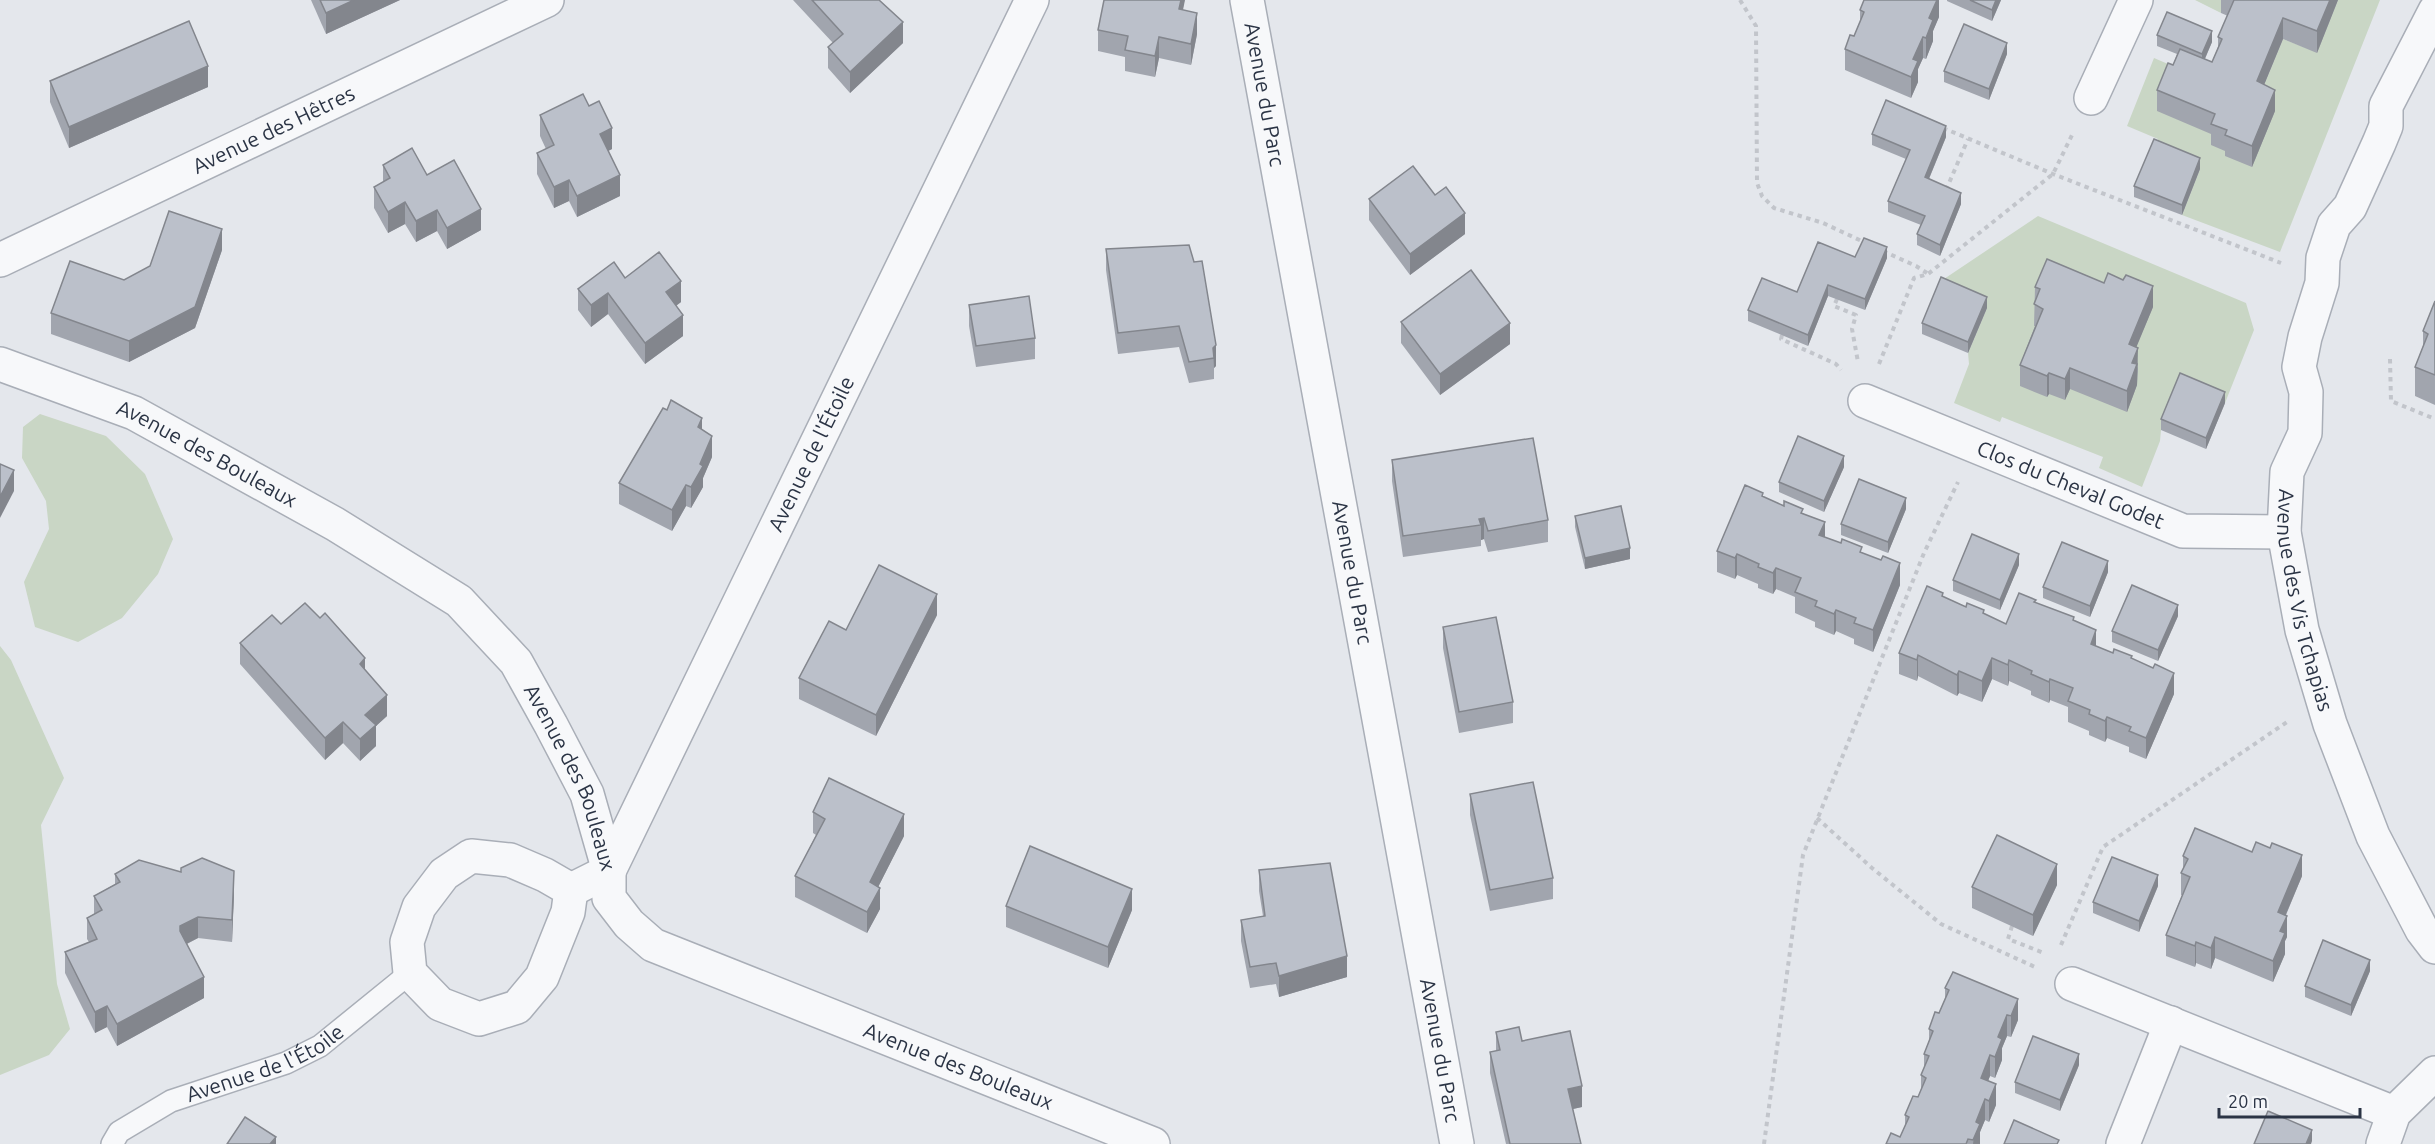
<svg xmlns="http://www.w3.org/2000/svg" width="2435" height="1144" viewBox="0 0 2435 1144" font-family="Ubuntu,sans-serif">
<rect width="100%" height="100%" fill="#e4e7ec"/>
<g fill="#c9d6c5">
<path d="M2195,0H2226L2221,13Z"/>
<path d="M2338,0H2380L2280,252L2182,215L2200,169L2154,150L2158,139L2127,126L2154,58L2257,102L2283,39L2317,52Z"/>
<path d="M2038,216L2246,303L2254,330L2225,403L2161,430L2160,441L2142,487L2099,468L2103,457L2002,417L2000,422L1954,403L1969,364L1968,353L1987,308L1944,279Z"/>
<path d="M40,414L106,436L145,474L173,539L158,574L122,618L78,642L35,627L24,582L49,529L46,501L22,458L23,427Z"/>
<path d="M0,646L11,660L64,778L41,825L57,984L70,1029L49,1055L0,1075Z"/>
</g>
<g fill="none" stroke-linecap="round" stroke-linejoin="round">
<g stroke="#a9aeb7" stroke-width="24">
<g id="lane">
<path id="s1" d="M112,1144L119,1132L171,1101L286,1063L320,1046L410,973"/>
</g>
</g>
<g stroke="#a9aeb7" stroke-width="36">
<g id="street">
<path id="s2" d="M1247,0L1457,1144"/>
<path id="s3" d="M2435,11L2386,106V126L2379,143L2350,207L2334,225L2323,258L2322,283L2305,337L2299,367L2306,392L2305,433L2287,472L2284,532L2302,630L2330,724L2373,836L2422,930L2435,947"/>
<path d="M2091,98L2136,0"/>
<path id="s4" d="M0,260L547,0"/>
<path id="s5" d="M0,364L134,413L335,524L459,601L516,662L551,725L587,794L609,871V898L629,924L653,945L1153,1144"/>
<path id="s6" d="M1865,401L2183,531L2284,532"/>
<path d="M471,856L510,860L545,875L571,890L568,912L542,977L517,1007L479,1019L440,1004L410,973L407,942L419,907L444,874Z"/>
<path id="s7" d="M571,890L609,871L1032,0"/>
<path d="M2072,984L2394,1113"/>
<path d="M2123,1144L2171,1023"/>
<path d="M2383,1144L2394,1113L2435,1073"/>
</g>
</g>
<g stroke="#c2c5cb" stroke-width="4" stroke-dasharray="4.5 4.5" stroke-linecap="butt">
<path d="M1740,0L1756,26L1757,183L1762,196L1774,208L1823,223L1866,243"/>
<path d="M1943,128L2053,174L2281,263"/>
<path d="M1946,190L1968,139"/>
<path d="M1883,251L1916,266L1927,273"/>
<path d="M1837,299L1834,306L1856,315L1852,329L1858,362"/>
<path d="M1782,335L1781,339L1836,364L1841,370"/>
<path d="M2390,359L2391,401L2435,419"/>
<path d="M1879,364L1914,278L1928,274L2053,174L2073,133"/>
<path d="M1817,818L1872,868L1941,924L2035,967"/>
<path d="M2012,926L2008,939L2044,953"/>
<path d="M2061,945L2103,847L2287,722"/>
<path d="M1764,1144L1803,855L1924,553L1958,482"/>
</g>
<use href="#lane" stroke="#f7f8fa" stroke-width="21"/>
<use href="#street" stroke="#f7f8fa" stroke-width="33"/>
</g>
<g fill="#a1a5ae">
<path d="M311,0H400L326,34Z"/>
<path d="M793,0H879L903,43L850,93L828,68V47L833,43Z"/>
<path d="M1939,0V17L1933,31V41L1926,59L1923,58L1918,69V82L1911,98L1845,70V49L1854,36L1860,22V10Z"/>
<path d="M1947,0H2001L1992,21L1947,1Z"/>
<path d="M2221,0H2338L2317,53L2283,39L2264,85L2275,111L2252,167L2225,156V151L2211,145V134L2157,111V90L2173,65L2177,54L2157,46V35L2212,42L2205,59L2212,62L2218,47V37L2228,16L2221,13Z"/>
<path d="M1183,10L1197,34L1191,65L1159,58L1155,77L1125,71V57L1098,51V30Z"/>
<path d="M2007,54L1989,100L1944,82V71Z"/>
<path d="M50,81L208,87L69,148L50,102Z"/>
<path d="M540,115L612,149L608,151L620,196L577,217L569,201L554,208L537,174V153L546,149L540,136Z"/>
<path d="M1872,134L1946,137L1929,179L1961,204L1940,256L1917,245V234L1921,225L1888,212V201L1906,159L1872,145Z"/>
<path d="M383,165L427,175L481,230L447,249L437,231L416,242L405,224L388,233L374,208V187L383,182Z"/>
<path d="M2200,169L2182,215L2134,197V186Z"/>
<path d="M1369,199L1465,234L1410,275L1369,220Z"/>
<path d="M1106,249L1216,345V366L1214,368V379L1189,383L1179,347L1118,354L1106,270Z"/>
<path d="M222,250L195,328L129,362L51,334V313L124,280Z"/>
<path d="M1855,257L1887,258L1865,310L1828,296L1808,346L1748,321V310L1797,292Z"/>
<path d="M625,278L681,302L676,306L683,336L645,364L608,314L591,327L578,310V289Z"/>
<path d="M2035,287L2153,307L2136,347L2138,369L2137,385L2127,412L2070,389L2065,400L2049,394L2047,397L2020,386V365L2035,326H2034Z"/>
<path d="M2435,301V405L2415,396V367L2423,346V331Z"/>
<path d="M969,305L1035,338V359L976,367L969,326Z"/>
<path d="M1987,308L1968,353L1922,334V323Z"/>
<path d="M1401,322L1510,344L1440,395L1401,343Z"/>
<path d="M2225,403L2206,449L2161,430V419Z"/>
<path d="M702,430L712,457L703,478V487L691,508L686,506L672,531L619,504V483Z"/>
<path d="M1392,460L1548,520V542L1488,552L1484,539L1481,540V546L1403,557L1392,481Z"/>
<path d="M1844,467L1824,512L1779,492V482Z"/>
<path d="M1763,497L1803,513L1825,537L1862,553L1900,585L1873,652L1854,644V639L1836,631L1834,635L1815,627V622L1795,613V597L1776,589L1773,594L1758,588V584L1737,575L1735,579L1717,572V551Z"/>
<path d="M1906,509L1888,553L1841,535V524Z"/>
<path d="M1575,516L1630,559L1585,569L1575,527Z"/>
<path d="M2019,565L2000,610L1953,591V580Z"/>
<path d="M2108,572L2090,617L2043,598V587Z"/>
<path d="M1943,597L2006,624L2036,603L2074,621L2096,646L2113,653L2132,659L2174,694L2146,759L2129,752V747L2107,738L2105,742L2089,735V731L2068,722V707L2050,700L2049,703L2031,695V691L2009,681L2008,686L1992,679L1982,702L1959,693L1957,696L1918,676L1917,681L1899,674V653Z"/>
<path d="M937,615L876,736L799,699V678L846,630Z"/>
<path d="M2178,616L2158,661L2112,642V631Z"/>
<path d="M281,624L365,670L387,716L376,726V746L360,761L343,743L325,760L240,664V643Z"/>
<path d="M1443,627L1513,702V723L1459,733L1443,648Z"/>
<path d="M1470,794L1553,878V899L1490,911L1470,815Z"/>
<path d="M813,812L904,836L878,887L880,909L867,933L795,897V876L816,835L813,833Z"/>
<path d="M2183,856L2302,876L2286,915L2287,937L2285,941V954L2273,982L2215,958L2211,969L2196,963L2195,967L2166,956V935L2182,895H2181V873L2183,871Z"/>
<path d="M1259,870L1347,977L1279,997L1276,984L1250,988L1241,941V920L1263,916L1259,891Z"/>
<path d="M115,874L234,892L232,942L198,938L187,944L204,998L117,1046L107,1027L95,1033L65,973V952L89,942L87,939V918L94,914V896L115,884Z"/>
<path d="M2057,885L2033,936L1972,908V887Z"/>
<path d="M2158,886L2139,932L2093,913V902Z"/>
<path d="M1006,906L1132,910L1108,968L1006,927Z"/>
<path d="M2370,971L2351,1016L2305,997V986Z"/>
<path d="M1945,988L2018,1020L2011,1037L2007,1036L2002,1048V1060L1995,1078L1990,1076L1988,1081L1996,1105L1989,1122L1985,1120L1980,1132V1144H1886L1900,1137L1905,1126V1115L1918,1097L1921,1089V1075L1924,1069V1054L1929,1041V1029L1939,1013L1945,999Z"/>
<path d="M1496,1032L1522,1041L1582,1107L1573,1109L1581,1144H1506L1490,1073V1052L1496,1051Z"/>
<path d="M2079,1065L2060,1111L2015,1093V1082Z"/>
</g>
<g fill="#83868d">
<path d="M354,0H400L326,34V13Z"/>
<path d="M1181,0H1185L1179,30V9Z"/>
<path d="M1937,0H1939V17L1933,31V41L1926,59V38L1929,18Z"/>
<path d="M1996,0H2001L1992,21V10Z"/>
<path d="M2330,0H2338L2317,53V31Z"/>
<path d="M1197,13V34L1191,65V44Z"/>
<path d="M2283,18V39L2257,102V81Z"/>
<path d="M903,22V43L850,93V72Z"/>
<path d="M2212,31V42L2202,65V54Z"/>
<path d="M1159,37V58L1155,77V56Z"/>
<path d="M1923,37V58L1918,69V82L1911,98V77L1913,59Z"/>
<path d="M2007,43V54L1989,100V89Z"/>
<path d="M208,66V87L69,148V127Z"/>
<path d="M2275,90V111L2252,167V146Z"/>
<path d="M1946,126V137L1925,188V177Z"/>
<path d="M612,128V149L600,155V134Z"/>
<path d="M2200,158V169L2182,215V205Z"/>
<path d="M620,175V196L577,217V196Z"/>
<path d="M569,180V201L554,208V187Z"/>
<path d="M1961,193V204L1940,256V245Z"/>
<path d="M405,202V224L388,233V212Z"/>
<path d="M481,209V230L447,249V228Z"/>
<path d="M437,210V231L416,242V221Z"/>
<path d="M1465,213V234L1410,275V254Z"/>
<path d="M222,229V250L195,328L129,362V341Z"/>
<path d="M1887,247V258L1865,310V299Z"/>
<path d="M681,281V302L666,313V292Z"/>
<path d="M1828,285V296L1808,346V335Z"/>
<path d="M2153,286V307L2129,365V344Z"/>
<path d="M608,293V314L591,327V305Z"/>
<path d="M1987,297V308L1968,353V342Z"/>
<path d="M683,315V336L645,364V343Z"/>
<path d="M1510,323V344L1440,395V374Z"/>
<path d="M1216,345V366L1214,368L1213,348Z"/>
<path d="M2138,348L2137,385L2127,412V391L2132,363Z"/>
<path d="M2070,368V389L2065,400V379Z"/>
<path d="M2049,373V394L2047,397V376Z"/>
<path d="M2225,392V403L2206,449V438Z"/>
<path d="M702,418V440L698,427Z"/>
<path d="M712,436V457L703,478V487L691,508V487Z"/>
<path d="M1844,456V467L1824,512V501Z"/>
<path d="M14,470V491L0,518V497Z"/>
<path d="M686,485V506L672,531V510Z"/>
<path d="M1906,498V509L1888,553V542Z"/>
<path d="M1484,518V539L1481,540V525L1479,519Z"/>
<path d="M1825,522V543L1819,535Z"/>
<path d="M1630,548V559L1585,569V558Z"/>
<path d="M1737,554V575L1735,579V558Z"/>
<path d="M2019,554V565L2000,610V600Z"/>
<path d="M2108,561V572L2090,617V606Z"/>
<path d="M1900,563V585L1873,652V630Z"/>
<path d="M1776,568V589L1773,594V573Z"/>
<path d="M937,594V615L876,736V715Z"/>
<path d="M2178,605V616L2158,661V650Z"/>
<path d="M1836,610V631L1834,635V614Z"/>
<path d="M2096,630V651L2091,644Z"/>
<path d="M1918,655V676L1917,681V660Z"/>
<path d="M365,658V679L360,664Z"/>
<path d="M1992,658V679L1982,702V681Z"/>
<path d="M2009,660V681L2008,686V665Z"/>
<path d="M1959,671V693L1957,696V675Z"/>
<path d="M2174,673V694L2146,759V738Z"/>
<path d="M2050,679V700L2049,703V682Z"/>
<path d="M387,695V716L376,726V746L360,761V739L365,715Z"/>
<path d="M2107,717V738L2105,742V721Z"/>
<path d="M343,722V743L325,760V738Z"/>
<path d="M904,814V836L870,903V882Z"/>
<path d="M2302,855V876L2278,933V912Z"/>
<path d="M2057,864V885L2033,936V915Z"/>
<path d="M234,871V892L232,942V920Z"/>
<path d="M2158,875V886L2139,932V921Z"/>
<path d="M880,888V909L867,933V912Z"/>
<path d="M1132,889V910L1108,968V947Z"/>
<path d="M2287,916V937L2285,941V954L2273,982V961L2280,931Z"/>
<path d="M198,917V938L180,947V926Z"/>
<path d="M2215,937V958L2211,969V948Z"/>
<path d="M2196,942V963L2195,967V946Z"/>
<path d="M1347,956V977L1279,997V976Z"/>
<path d="M2370,960V971L2351,1016V1005Z"/>
<path d="M204,977V998L117,1046V1024Z"/>
<path d="M2018,999V1020L2011,1037V1016Z"/>
<path d="M107,1006V1027L95,1033V1012Z"/>
<path d="M2007,1015V1036L2002,1048V1060L1995,1078V1057L1998,1037Z"/>
<path d="M2079,1054V1065L2060,1111V1100Z"/>
<path d="M1990,1055V1076L1981,1099V1078Z"/>
<path d="M1996,1084V1105L1989,1122V1101Z"/>
<path d="M1582,1086V1107L1568,1110V1089Z"/>
<path d="M1985,1099V1120L1980,1132V1144H1973L1976,1122Z"/>
<path d="M2312,1130V1141L2311,1144H2306Z"/>
<path d="M276,1137V1144H270Z"/>
</g>
<g fill="#bbc0ca" stroke="#83868d" stroke-width="1.5">
<path d="M320,0H354L326,13Z"/>
<path d="M812,0H879L903,22L850,72L828,47L843,34Z"/>
<path d="M1104,0H1181L1179,9L1197,13L1191,44L1159,37L1155,56L1125,50L1128,36L1098,30Z"/>
<path d="M1864,0H1937L1929,18L1933,20L1926,38L1923,37L1913,59L1918,61L1911,77L1845,49L1850,35L1854,36L1864,12L1860,10Z"/>
<path d="M1970,0H1996L1992,10Z"/>
<path d="M2234,0H2330L2317,31L2283,18L2257,81L2275,90L2252,146L2225,135L2227,130L2211,124L2215,114L2157,90L2168,63L2173,65L2180,49L2212,62L2222,39L2218,37Z"/>
<path d="M2167,12L2212,31L2202,54L2157,35Z"/>
<path d="M189,21L208,66L69,127L50,81Z"/>
<path d="M1964,24L2007,43L1989,89L1944,71Z"/>
<path d="M583,94L589,106L599,101L612,128L600,134L620,175L577,196L569,180L554,187L537,153L554,145L540,115Z"/>
<path d="M1886,100L1946,126L1925,177L1961,193L1940,245L1917,234L1925,216L1888,201L1910,150L1872,134Z"/>
<path d="M2154,139L2200,158L2182,205L2134,186Z"/>
<path d="M412,148L427,175L454,160L481,209L447,228L437,210L416,221L405,202L388,212L374,187L390,178L383,165Z"/>
<path d="M1413,166L1435,195L1446,187L1465,213L1410,254L1369,199Z"/>
<path d="M169,211L222,229L195,307L129,341L51,313L70,261L124,280L150,266Z"/>
<path d="M1864,238L1887,247L1865,299L1828,285L1808,335L1748,310L1762,278L1797,292L1818,242L1855,257Z"/>
<path d="M1189,245L1194,262L1202,261L1216,345L1213,348L1214,358L1189,362L1179,326L1118,333L1106,249Z"/>
<path d="M659,252L681,281L666,292L683,315L645,343L608,293L591,305L578,289L614,262L625,278Z"/>
<path d="M2047,259L2104,283L2108,273L2123,280L2126,275L2153,286L2129,344L2138,348L2132,363L2137,364L2127,391L2070,368L2065,379L2049,373L2047,376L2020,365L2043,309L2034,304L2040,289L2035,287Z"/>
<path d="M1471,270L1510,323L1440,374L1401,322Z"/>
<path d="M1941,277L1987,297L1968,342L1922,323Z"/>
<path d="M1029,296L1035,338L976,346L969,305Z"/>
<path d="M2435,301V375L2415,367L2428,334L2423,331Z"/>
<path d="M2180,373L2225,392L2206,438L2161,419Z"/>
<path d="M671,400L702,418L698,427L712,436L700,464L703,466L691,487L686,485L672,510L619,483L663,408L667,410Z"/>
<path d="M1798,436L1844,456L1824,501L1779,482Z"/>
<path d="M1533,438L1548,520L1488,531L1484,518L1479,519L1481,525L1403,536L1392,460Z"/>
<path d="M0,464L14,470L0,497Z"/>
<path d="M1859,479L1906,498L1888,542L1841,524Z"/>
<path d="M1745,485L1763,493L1762,496L1784,506V501L1803,509L1801,513L1825,522L1819,535L1841,543L1842,539L1862,547L1860,552L1881,560L1883,556L1900,563L1873,630L1854,623L1856,618L1836,610L1834,614L1815,606L1817,601L1795,592L1801,578L1776,568L1773,573L1758,567L1759,564L1737,554L1735,558L1717,551Z"/>
<path d="M1621,506L1630,548L1585,558L1575,516Z"/>
<path d="M1972,534L2019,554L2000,600L1953,580Z"/>
<path d="M2062,542L2108,561L2090,606L2043,587Z"/>
<path d="M879,565L937,594L876,715L799,678L829,621L846,630Z"/>
<path d="M2132,585L2178,605L2158,650L2112,631Z"/>
<path d="M1927,586L1943,593L1942,596L1966,607L1967,603L1984,610L1983,613L2006,624L2019,593L2036,600L2034,602L2074,617L2073,620L2096,630L2091,644L2113,653L2114,649L2132,656L2131,658L2153,668L2155,664L2174,673L2146,738L2129,731L2131,727L2107,717L2105,721L2089,714L2090,710L2068,701L2073,688L2050,679L2049,682L2031,674L2032,671L2009,660L2008,665L1992,658L1982,681L1959,671L1957,675L1918,655L1917,660L1899,653Z"/>
<path d="M305,603L320,618L325,613L365,658L360,664L387,695L365,715L376,725L360,739L343,722L325,738L240,643L272,615L281,624Z"/>
<path d="M1496,617L1513,702L1459,712L1443,627Z"/>
<path d="M829,778L904,814L870,882L880,888L867,912L795,876L825,819L813,812Z"/>
<path d="M1533,782L1553,878L1490,890L1470,794Z"/>
<path d="M2195,828L2252,852L2256,842L2270,848L2272,843L2302,855L2278,912L2287,916L2280,931L2285,933L2273,961L2215,937L2211,948L2196,942L2195,946L2166,935L2190,877L2181,873L2188,859L2183,856Z"/>
<path d="M1997,835L2057,864L2033,915L1972,887Z"/>
<path d="M1030,846L1132,889L1108,947L1006,906Z"/>
<path d="M2112,857L2158,875L2139,921L2093,902Z"/>
<path d="M202,858L234,871L232,920L198,917L180,926V931L204,977L117,1024L107,1006L95,1012L65,952L97,939L87,918L102,910L94,896L120,882L115,874L139,860L181,872V868Z"/>
<path d="M1330,863L1347,956L1279,976L1276,963L1250,967L1241,920L1265,916L1259,870Z"/>
<path d="M2323,940L2370,960L2351,1005L2305,986Z"/>
<path d="M1953,972L2018,999L2011,1016L2007,1015L1998,1037L2002,1039L1995,1057L1990,1055L1981,1078L1996,1084L1989,1101L1985,1099L1976,1122L1980,1124L1973,1140L1968,1139L1966,1144H1886L1891,1133L1900,1137L1909,1117L1905,1115L1913,1096L1918,1097L1926,1078L1921,1075L1929,1056L1924,1054L1933,1031L1929,1029L1935,1012L1939,1013L1949,990L1945,988Z"/>
<path d="M1519,1027L1522,1041L1570,1031L1582,1086L1568,1089L1581,1144H1510L1490,1052L1500,1050L1496,1032Z"/>
<path d="M2033,1036L2079,1054L2060,1100L2015,1082Z"/>
<path d="M2268,1111L2312,1130L2306,1144H2254Z"/>
<path d="M245,1117L276,1137L270,1144H227Z"/>
<path d="M2014,1120L2059,1140L2057,1144H2004Z"/>
</g>
<g text-anchor="middle" stroke-width="4.5" stroke-linejoin="round" paint-order="stroke">
<g font-size="21" fill="#2b3445" stroke="#f4f6f9">
<text dy="7" stroke="none"><textPath href="#s2" startOffset="96">Avenue du Parc</textPath></text>
<text dy="7" stroke="none"><textPath href="#s4" startOffset="303">Avenue des Hêtres</textPath></text>
<text dy="7" stroke="none"><textPath href="#s7" startOffset="506">Avenue de l'Étoile</textPath></text>
<text dy="7" stroke="none"><textPath href="#s5" startOffset="226">Avenue des Bouleaux</textPath></text>
<text dy="7" stroke="none"><textPath href="#s6" startOffset="222">Clos du Cheval Godet</textPath></text>
<text dy="7" stroke="none"><textPath href="#s2" startOffset="582">Avenue du Parc</textPath></text>
<text dy="7" stroke="none"><textPath href="#s3" startOffset="627">Avenue des Vis Tchapias</textPath></text>
<text dy="7" stroke="none"><textPath href="#s5" startOffset="730">Avenue des Bouleaux</textPath></text>
<text dy="7" stroke="none"><textPath href="#s2" startOffset="1068">Avenue du Parc</textPath></text>
<text dy="7" stroke="none"><textPath href="#s1" startOffset="176">Avenue de l'Étoile</textPath></text>
<text dy="7" stroke="none"><textPath href="#s5" startOffset="1252">Avenue des Bouleaux</textPath></text>
</g>
</g>
<path d="M2219 1108v9h141v-9" fill="none" stroke="#2b3445" stroke-width="3"/>
<text x="2228" y="1108" font-size="18" fill="#2b3445" stroke="#f4f6f9" stroke-width="4.5" paint-order="stroke">20 m</text>
</svg>
